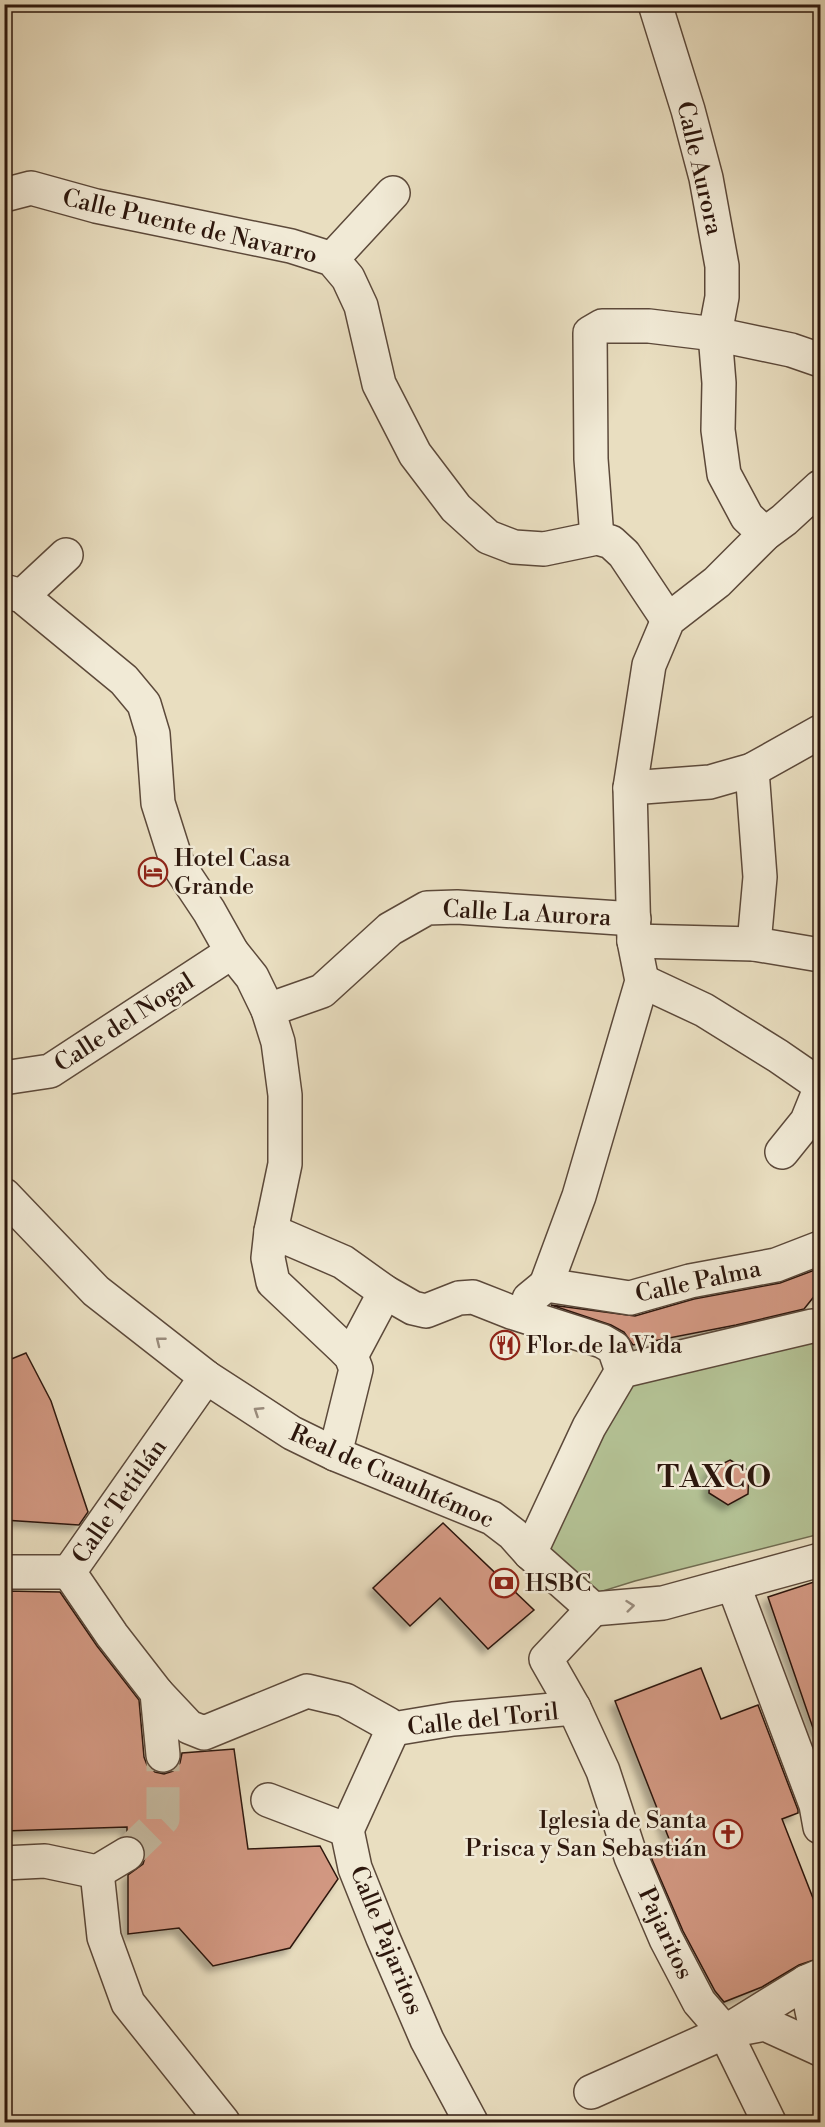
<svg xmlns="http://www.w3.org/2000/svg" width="825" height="2127" viewBox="0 0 825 2127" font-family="'Libre Bodoni',serif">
<defs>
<filter id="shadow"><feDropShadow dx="-5.5" dy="5.5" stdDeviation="3" flood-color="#0004"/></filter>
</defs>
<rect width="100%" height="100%" fill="#e9dec0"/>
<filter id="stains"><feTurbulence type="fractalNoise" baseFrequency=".00333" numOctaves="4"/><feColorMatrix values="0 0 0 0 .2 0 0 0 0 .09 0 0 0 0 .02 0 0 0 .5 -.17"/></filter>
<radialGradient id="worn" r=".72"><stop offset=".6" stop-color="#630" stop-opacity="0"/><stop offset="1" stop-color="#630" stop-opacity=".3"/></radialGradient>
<path fill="#b4c295" stroke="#706c51" stroke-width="1.5" d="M806,1331L820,1355V1534L635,1581L587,1596L545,1564L563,1498L627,1379Z"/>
<g fill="#d29882" stroke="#2d170d" stroke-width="1.5" filter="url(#shadow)">
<path d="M820,1268V1289L804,1309L736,1325L633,1345L624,1332L611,1325L551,1305L635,1316L694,1299L780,1283Z"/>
<path d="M26,1353L51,1401L88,1512L79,1525L4,1520V1362Z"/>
<path d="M730,1460L749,1471L748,1494L728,1505L709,1493L710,1470Z"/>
<path d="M443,1523L534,1610L488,1649L440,1598L410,1626L373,1588Z"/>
<path d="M820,1580V1733L815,1734L768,1597Z"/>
<path d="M4,1591L60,1592L97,1646L139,1700L144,1757L147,1765L155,1772L164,1774L173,1771L180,1763L182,1753L234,1749L248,1849L320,1846L338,1879L290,1948L213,1966L179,1928L128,1934V1875L143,1864L146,1854L143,1844L137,1838L127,1835V1827L4,1831Z"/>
<path d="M701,1668L721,1719L758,1705L798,1810V1813L782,1819L820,1916V1958L799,1965L762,1987L724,2002L715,1991L683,1931L651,1857L673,1849L615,1701Z"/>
</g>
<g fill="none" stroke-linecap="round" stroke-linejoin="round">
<path stroke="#c3b69c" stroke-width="33" stroke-dasharray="33 16" stroke-linecap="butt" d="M127,1854L163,1819V1755"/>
<g stroke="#5c493a" stroke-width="36">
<g id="street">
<path d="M655,4L688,110L706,178L722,266V297L715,334L719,383L718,430L724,474L747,517L765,534"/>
<path d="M4,195L31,188L96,206L291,246L332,259L348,278L361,306L379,384L415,454L456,508L488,537L514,547L544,549L597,538L611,542L624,554L668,620"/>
<path d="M332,259L393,193"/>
<path d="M597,538L591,459L590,333L602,326H649L715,334L791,350L820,360"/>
<path d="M4,591L22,596L124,680L144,704L153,734L158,803L177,863L209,911L232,952L252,977L268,1010L278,1042L285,1095V1164L271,1231L268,1258L273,1282L344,1349L351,1356L356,1369L335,1454"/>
<path d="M22,596L66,555"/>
<path d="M752,770L760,877L754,944"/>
<path d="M630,788L710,782L752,770L820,732"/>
<path d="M634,941L754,944L820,955"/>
<path d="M642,981L704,1010L778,1056L820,1085"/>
<path d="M268,1010L322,991L390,929L427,908L457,907L634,919"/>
<path d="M10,1077L50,1071L232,952"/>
<path d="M782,1152L807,1121L820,1089"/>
<path d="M4,1195L96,1291L206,1377L292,1433L335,1454L492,1518L513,1534L530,1553L593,1609L663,1603L820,1560"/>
<path d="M271,1231L343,1262L385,1292L413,1308L426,1311L459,1298L473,1297L511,1312L602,1341L614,1348L622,1371"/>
<path d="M546,1285L579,1196L642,981L634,941L630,788L649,665L668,620L717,582L765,534L784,520L820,487"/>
<path d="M529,1299L546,1285L630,1298L690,1281L776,1265L820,1248"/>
<path d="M351,1356L385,1292"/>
<path d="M530,1553L589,1427L622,1371L812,1326"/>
<path d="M4,1572H69"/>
<path d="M69,1572L206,1377"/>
<path d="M69,1572L112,1635L157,1693L163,1755"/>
<path d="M733,1584L816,1805L820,1827"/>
<path d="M593,1609L546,1659L574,1708L603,1771L631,1857L666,1939L699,2002L725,2032L769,2122"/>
<path d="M157,1693L189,1727L204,1733L307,1691L345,1700L388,1724L393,1729L453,1719L574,1708"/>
<path d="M268,1800L347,1830"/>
<path d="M347,1830L355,1868L383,1938L427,2040L471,2122"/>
<path d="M347,1830L393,1729"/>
<path d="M4,1863L45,1861L97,1872"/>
<path d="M97,1872L104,1937L128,2003L223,2122"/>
<path d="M97,1872L127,1854"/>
<path d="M806,1982L820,2049"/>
<path d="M733,2030L765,2024L820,2049"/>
<path d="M591,2092L725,2032L806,1982L820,1976"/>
</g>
</g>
<use href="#street" stroke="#f1ead6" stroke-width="33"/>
</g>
<defs><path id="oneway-chevron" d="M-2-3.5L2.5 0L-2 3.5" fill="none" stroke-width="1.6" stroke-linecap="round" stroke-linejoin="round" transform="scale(1.5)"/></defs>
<g stroke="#998b7c">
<use href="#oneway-chevron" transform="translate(160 1341) rotate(-142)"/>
<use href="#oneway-chevron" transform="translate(258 1411) rotate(-147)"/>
<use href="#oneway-chevron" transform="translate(630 1606) rotate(-6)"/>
</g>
<defs>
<g id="hotel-ring" transform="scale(1.5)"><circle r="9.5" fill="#f1ead6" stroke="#8f2418" stroke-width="1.5"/><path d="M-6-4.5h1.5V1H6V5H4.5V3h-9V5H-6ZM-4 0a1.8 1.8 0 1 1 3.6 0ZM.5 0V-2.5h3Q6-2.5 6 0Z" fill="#8f2418"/></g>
<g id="restaurant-ring" transform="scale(1.5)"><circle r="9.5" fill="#f1ead6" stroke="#8f2418" stroke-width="1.5"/><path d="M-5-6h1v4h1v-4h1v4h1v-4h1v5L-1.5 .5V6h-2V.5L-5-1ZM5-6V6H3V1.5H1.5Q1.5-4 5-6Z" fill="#8f2418"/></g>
<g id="bank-ring" transform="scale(1.5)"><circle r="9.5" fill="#f1ead6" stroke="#8f2418" stroke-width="1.5"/><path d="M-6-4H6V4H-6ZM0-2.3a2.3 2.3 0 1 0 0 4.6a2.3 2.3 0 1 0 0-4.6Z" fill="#8f2418"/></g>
<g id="church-ring" transform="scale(1.5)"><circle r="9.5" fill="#f1ead6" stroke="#8f2418" stroke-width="1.5"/><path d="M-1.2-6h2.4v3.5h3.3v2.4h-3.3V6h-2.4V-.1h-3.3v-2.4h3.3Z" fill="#8f2418"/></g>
</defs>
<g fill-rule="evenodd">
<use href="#hotel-ring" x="153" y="872"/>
<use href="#restaurant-ring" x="505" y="1345"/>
<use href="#bank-ring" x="504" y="1583"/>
<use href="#church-ring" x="728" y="1834"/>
</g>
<g text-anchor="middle" stroke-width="5" stroke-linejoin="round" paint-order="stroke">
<g font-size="24" fill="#2d170d" stroke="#f1ead6">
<text transform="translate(700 168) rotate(77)" y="8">Calle Aurora</text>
<text transform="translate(190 226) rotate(13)" y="8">Calle Puente de Navarro</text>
<text transform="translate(527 913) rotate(3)" y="8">Calle La Aurora</text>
<text transform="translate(124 1022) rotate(-33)" y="8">Calle del Nogal</text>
<text transform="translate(698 1281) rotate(-12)" y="8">Calle Palma</text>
<text transform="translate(392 1476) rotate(24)" y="8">Real de Cuauhtémoc</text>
<text transform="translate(119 1501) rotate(-55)" y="8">Calle Tetitlán</text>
<text transform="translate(483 1719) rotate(-6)" y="8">Calle del Toril</text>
<text transform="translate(666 1933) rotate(65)" y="8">Pajaritos</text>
<text transform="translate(387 1940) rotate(68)" y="8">Calle Pajaritos</text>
</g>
<g font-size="24" fill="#2d170d" stroke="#f1ead6" text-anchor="start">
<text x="174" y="866">Hotel Casa<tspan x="174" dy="28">Grande</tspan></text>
<text x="526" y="1353">Flor de la Vida</text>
<text x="525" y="1591">HSBC</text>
<text x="707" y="1828" text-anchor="end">Iglesia de Santa<tspan x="707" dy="28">Prisca y San Sebastián</tspan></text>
</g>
<g font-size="30" font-weight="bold" letter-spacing="1.5" fill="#2d170d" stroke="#f1ead6">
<text x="715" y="1487">TAXCO</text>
</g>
</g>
<rect width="825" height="2127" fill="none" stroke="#e9dec0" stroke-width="24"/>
<rect x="6" y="6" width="813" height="2115" fill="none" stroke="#2d170d" stroke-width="3"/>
<rect x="12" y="12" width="801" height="2103" fill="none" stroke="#2d170d" stroke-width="1.5"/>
<rect width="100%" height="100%" filter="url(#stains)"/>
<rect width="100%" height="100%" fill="url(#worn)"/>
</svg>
